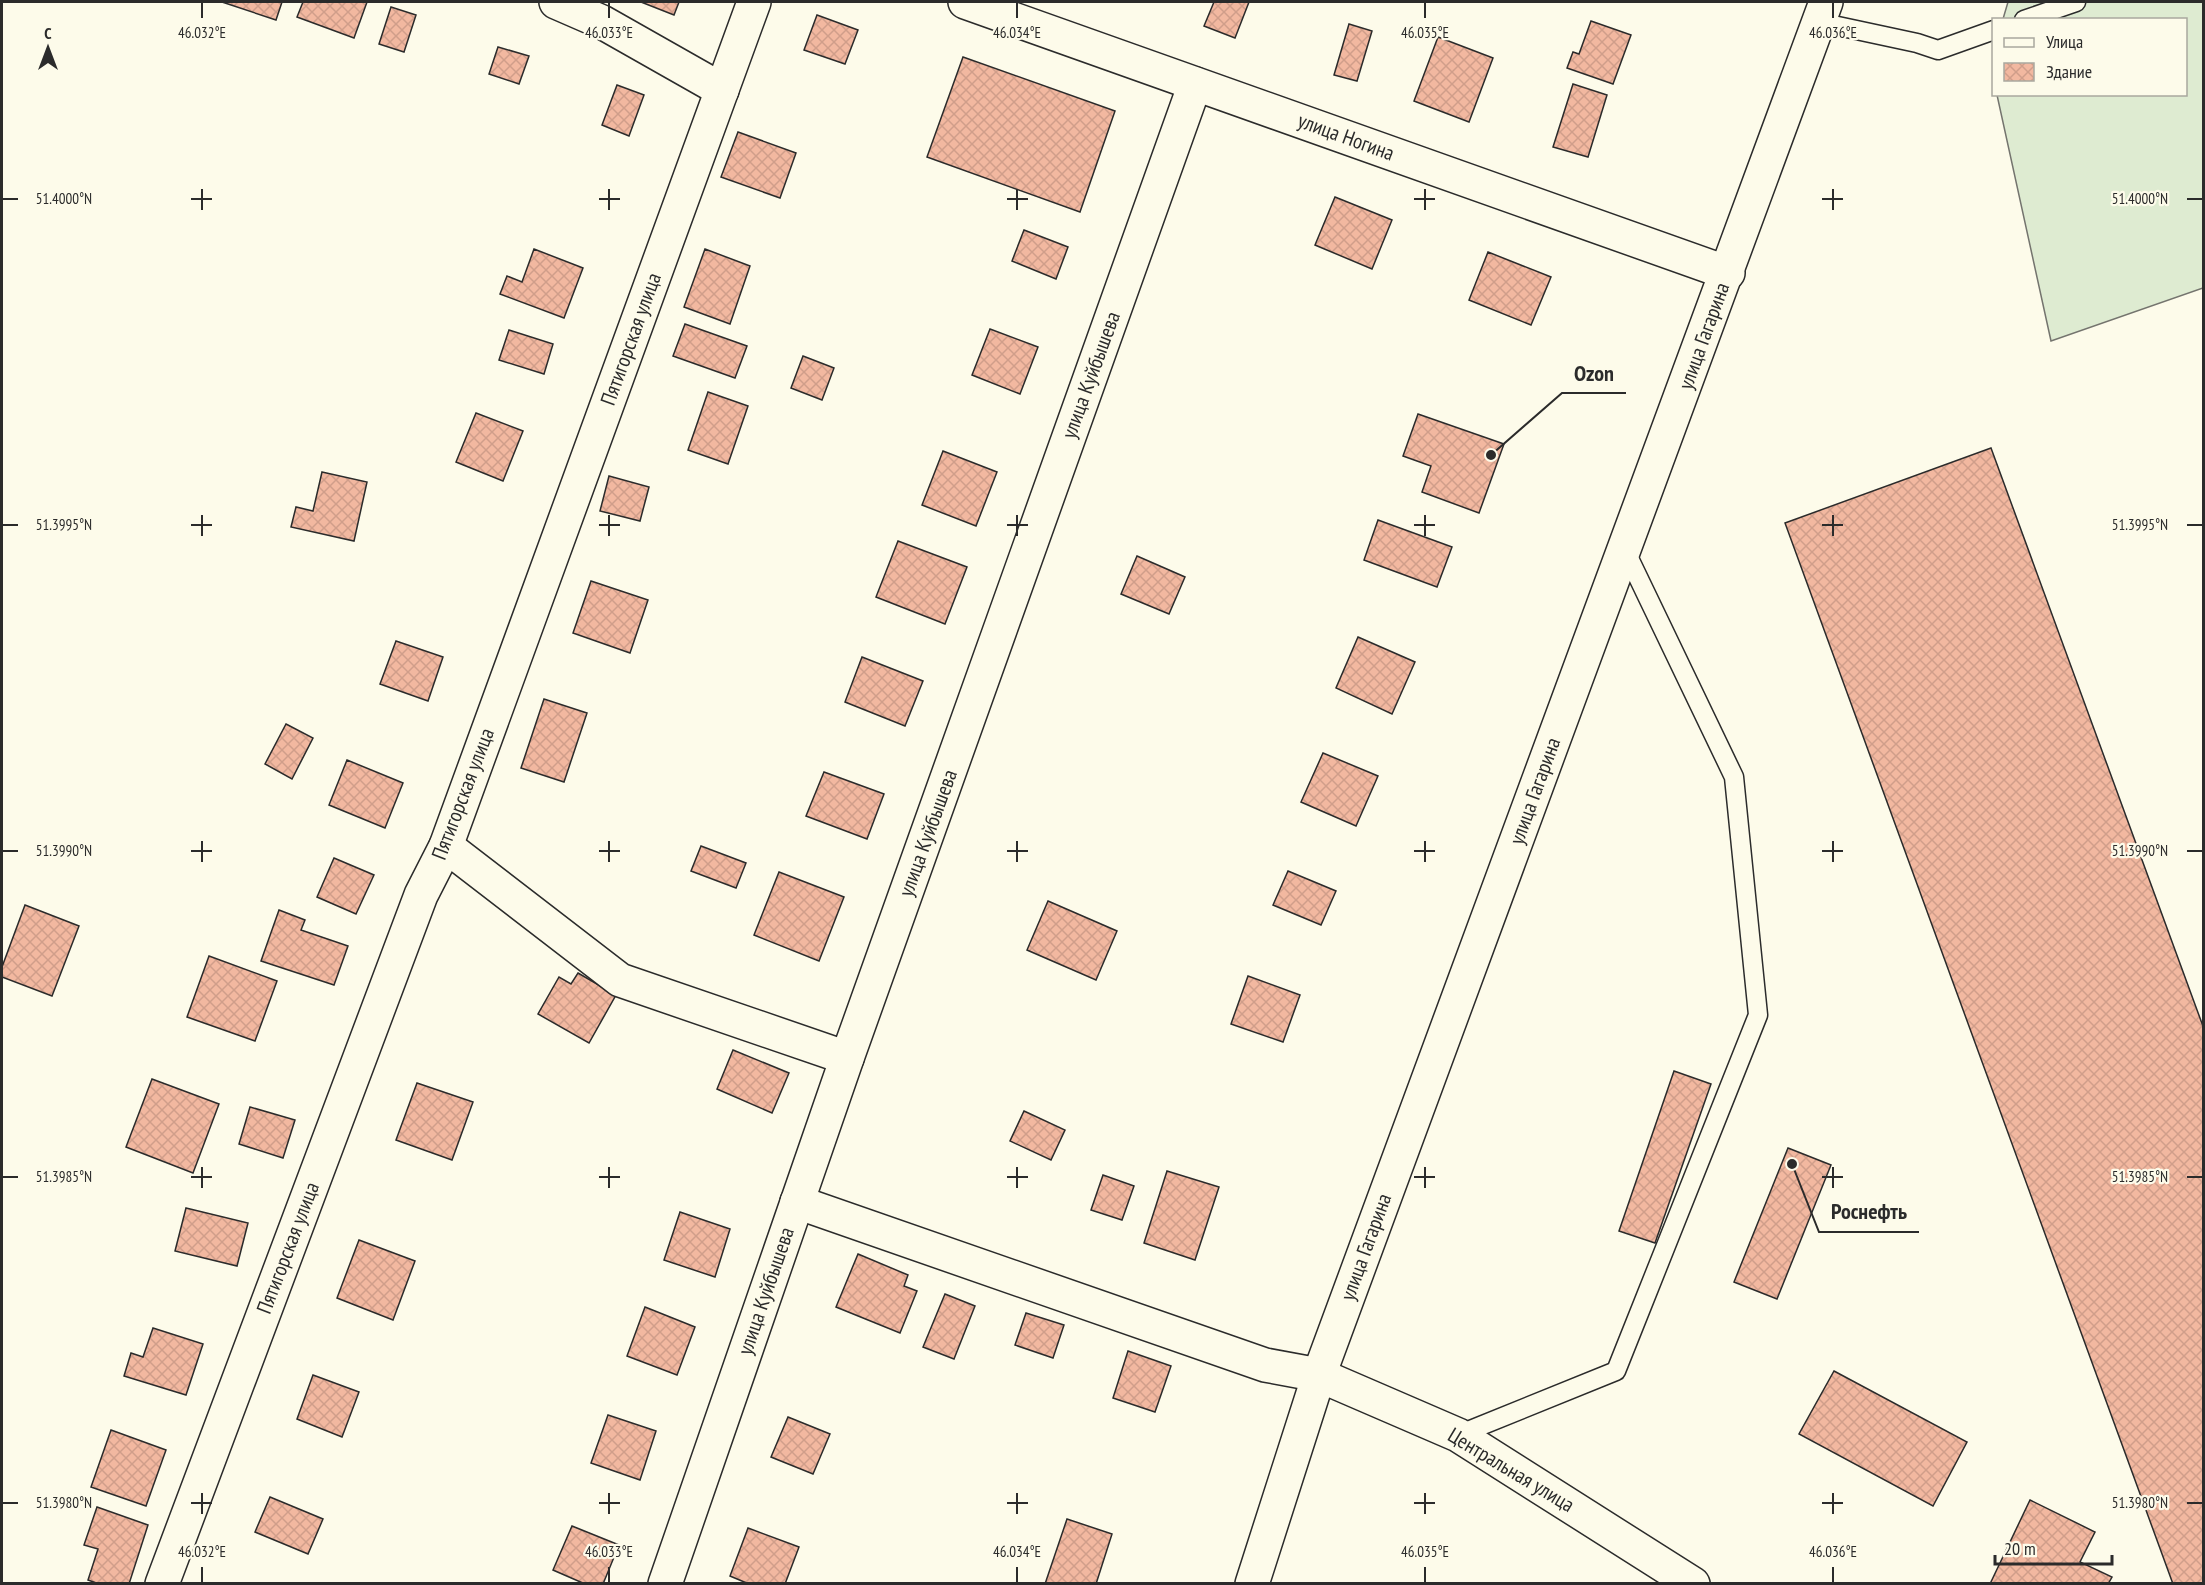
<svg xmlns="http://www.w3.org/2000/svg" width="2205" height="1585" viewBox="0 0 2205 1585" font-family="'PT Sans Narrow',sans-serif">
<defs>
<pattern id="building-cross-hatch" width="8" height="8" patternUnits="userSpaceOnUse" patternTransform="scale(1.5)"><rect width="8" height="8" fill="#f2b8a0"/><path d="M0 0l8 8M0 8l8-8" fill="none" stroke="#d09e8a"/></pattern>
</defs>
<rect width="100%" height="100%" fill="#fdfbea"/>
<path fill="#deebd1" stroke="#74746e" stroke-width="1.5" d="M2008,2H2203V288L2051,341L1997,95L2186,94V20L2003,19Z"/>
<g fill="url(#building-cross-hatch)" stroke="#2b2b2b" stroke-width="1.5">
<path d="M222,2H282L276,20Z"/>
<path d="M303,2H367L354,38L297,17Z"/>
<path d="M641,2H679L674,15Z"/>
<path d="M1214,2H1249L1235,38L1204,26Z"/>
<path d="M391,7L416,15L404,52L379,44Z"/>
<path d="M817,15L858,30L845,64L804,50Z"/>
<path d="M1591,21L1631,35L1613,84L1567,68L1573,52L1579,54Z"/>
<path d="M1349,24L1372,31L1357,81L1334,75Z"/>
<path d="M1438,37L1493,58L1469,122L1414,101Z"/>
<path d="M498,47L529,56L519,84L489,74Z"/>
<path d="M963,57L1115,111L1080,212L927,157Z"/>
<path d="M1573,84L1607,95L1588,157L1553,147Z"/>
<path d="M617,85L644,95L629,136L602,125Z"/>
<path d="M738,132L796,153L780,198L721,177Z"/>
<path d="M1335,197L1392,220L1372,269L1315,245Z"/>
<path d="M1024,230L1068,247L1056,279L1012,261Z"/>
<path d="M534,249L583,268L564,318L500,294L507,276L522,282Z"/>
<path d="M705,249L750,266L730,324L684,307Z"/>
<path d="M1488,252L1551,277L1531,325L1469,300Z"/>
<path d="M685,324L747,346L735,378L673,356Z"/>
<path d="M990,329L1038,347L1020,394L972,375Z"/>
<path d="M509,330L553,344L544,374L499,360Z"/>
<path d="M803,356L834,368L822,400L791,388Z"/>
<path d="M708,392L748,406L728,464L688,450Z"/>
<path d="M476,413L523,431L503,481L456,462Z"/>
<path d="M1418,414L1504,444L1479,513L1422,492L1431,466L1403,456Z"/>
<path d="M1991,448L2204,1029V1584H2173L1785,523Z"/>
<path d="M943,451L997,472L976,526L922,505Z"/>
<path d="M322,472L367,482L354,541L291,527L296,507L313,511Z"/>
<path d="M609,476L649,487L640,521L600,511Z"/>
<path d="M1378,520L1452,547L1437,587L1364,560Z"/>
<path d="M898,541L967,567L945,624L876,597Z"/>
<path d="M1137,556L1185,577L1169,614L1121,594Z"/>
<path d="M591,581L648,600L630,653L573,633Z"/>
<path d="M1358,637L1415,662L1392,714L1336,688Z"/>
<path d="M396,641L443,657L428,701L380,684Z"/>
<path d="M862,657L923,681L905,726L845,702Z"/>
<path d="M544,699L587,713L564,782L521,768Z"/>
<path d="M286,724L313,738L292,779L265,764Z"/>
<path d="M1323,753L1378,776L1356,826L1301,802Z"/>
<path d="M347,760L403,783L385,828L329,805Z"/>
<path d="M824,772L884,794L867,839L806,816Z"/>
<path d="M701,846L746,863L736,888L691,871Z"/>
<path d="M334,858L374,875L356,914L317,897Z"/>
<path d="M1288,871L1336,891L1321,925L1273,905Z"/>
<path d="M779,872L844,897L819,961L754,935Z"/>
<path d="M1048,901L1117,931L1096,980L1027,950Z"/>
<path d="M25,905L79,926L52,996L2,977V967Z"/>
<path d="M279,910L305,920L301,930L348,946L334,985L261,961Z"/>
<path d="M209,956L277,981L255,1041L187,1017Z"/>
<path d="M578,973L616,995L589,1043L538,1014L559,977L571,984Z"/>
<path d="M1248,976L1300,995L1283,1042L1231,1024Z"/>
<path d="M733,1050L789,1073L772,1113L717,1089Z"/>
<path d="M1674,1071L1711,1084L1655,1243L1619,1231Z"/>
<path d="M152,1079L219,1104L193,1173L126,1147Z"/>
<path d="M417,1083L473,1102L452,1160L396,1140Z"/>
<path d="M250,1107L295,1120L283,1158L239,1144Z"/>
<path d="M1024,1111L1065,1130L1051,1160L1010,1141Z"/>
<path d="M1788,1148L1831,1165L1777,1299L1734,1282Z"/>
<path d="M1167,1171L1219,1187L1195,1260L1144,1243Z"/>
<path d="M1103,1175L1134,1186L1122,1220L1091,1210Z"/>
<path d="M186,1208L248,1223L237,1266L175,1251Z"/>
<path d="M680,1212L730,1229L715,1277L664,1260Z"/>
<path d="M359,1240L415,1261L393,1320L337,1298Z"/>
<path d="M858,1254L908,1275L904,1286L917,1291L900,1333L836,1307Z"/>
<path d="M945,1294L975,1306L954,1359L923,1347Z"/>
<path d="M645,1307L695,1327L677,1375L627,1356Z"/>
<path d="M1026,1313L1064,1325L1053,1358L1015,1345Z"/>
<path d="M153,1328L203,1344L186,1395L124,1376L131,1353L143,1357Z"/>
<path d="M1128,1351L1171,1366L1155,1412L1113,1398Z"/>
<path d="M1834,1371L1967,1442L1933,1506L1799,1434Z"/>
<path d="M313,1375L359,1392L342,1437L297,1419Z"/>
<path d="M608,1415L656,1431L640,1480L591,1463Z"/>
<path d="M788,1417L830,1434L813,1474L771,1457Z"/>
<path d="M111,1430L166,1450L146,1506L91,1487Z"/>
<path d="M270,1497L323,1519L308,1554L255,1532Z"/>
<path d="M2030,1500L2095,1532L2080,1562L2112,1577L2108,1584H1990Z"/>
<path d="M97,1507L148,1525L129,1584H99L88,1580L98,1549L84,1545Z"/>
<path d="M1067,1519L1112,1534L1096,1584H1045Z"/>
<path d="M572,1526L619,1545L603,1584H585L553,1570Z"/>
<path d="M748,1528L799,1547L785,1584H749L730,1576Z"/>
</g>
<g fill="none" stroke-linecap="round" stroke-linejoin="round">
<g stroke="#2b2b2b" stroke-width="21">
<g id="service">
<path d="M2024,20L2076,2"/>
<path d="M1819,22L1917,43L1938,50L1994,30"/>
<path d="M1458,1435L1616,1371L1758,1015L1734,777L1625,550"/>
</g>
</g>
<g stroke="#2b2b2b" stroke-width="36">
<g id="minor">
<path d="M556,2L602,22L722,90"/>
<path d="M965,2L1728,273"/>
<path d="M446,846L620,980L847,1058"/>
<path d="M797,1202L1265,1365L1319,1375L1458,1435L1693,1584"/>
<path d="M162,1584L421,895L446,846L754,2"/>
<path d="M665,1584L847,1058L1195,84"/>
</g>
</g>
<g stroke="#2b2b2b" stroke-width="36">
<path id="primary" d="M1252,1584L1319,1375L1826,2"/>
</g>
<use href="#service" stroke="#fdfbea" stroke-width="18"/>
<use href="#minor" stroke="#fdfbea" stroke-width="33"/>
<use href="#primary" stroke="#fdfbea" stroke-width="33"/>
</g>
<path fill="none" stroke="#2b2b2b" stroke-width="2" d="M202,3V18M609,3V18M1017,3V18M1425,3V18M1833,3V18M202,189V210M609,189V210M1017,189V210M1425,189V210M1833,189V210M3,199H18M191,199H212M599,199H620M1007,199H1028M1414,199H1435M1822,199H1843M2187,199H2202M202,515V536M609,515V536M1017,515V536M1425,515V536M1833,515V536M3,525H18M191,525H212M599,525H620M1007,525H1028M1414,525H1435M1822,525H1843M2187,525H2202M202,841V862M609,841V862M1017,841V862M1425,841V862M1833,841V862M3,851H18M191,851H212M599,851H620M1007,851H1028M1414,851H1435M1822,851H1843M2187,851H2202M202,1167V1188M609,1167V1188M1017,1167V1188M1425,1167V1188M1833,1167V1188M3,1177H18M191,1177H212M599,1177H620M1007,1177H1028M1414,1177H1435M1822,1177H1843M2187,1177H2202M202,1493V1514M609,1493V1514M1017,1493V1514M1425,1493V1514M1833,1493V1514M3,1503H18M191,1503H212M599,1503H620M1007,1503H1028M1414,1503H1435M1822,1503H1843M2187,1503H2202M202,1567V1582M609,1567V1582M1017,1567V1582M1425,1567V1582M1833,1567V1582"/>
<g text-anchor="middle" stroke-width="4.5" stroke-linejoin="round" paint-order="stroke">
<g font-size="21" fill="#2b2b2b" stroke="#fdfbea">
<text transform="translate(1346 137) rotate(20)" y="7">улица Ногина</text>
<text transform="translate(1704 336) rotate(-70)" y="7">улица Гагарина</text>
<text transform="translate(631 339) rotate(-70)" y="7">Пятигорская улица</text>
<text transform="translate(1091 375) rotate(-70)" y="7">улица Куйбышева</text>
<text transform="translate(1535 791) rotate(-70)" y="7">улица Гагарина</text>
<text transform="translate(463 794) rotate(-69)" y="7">Пятигорская улица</text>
<text transform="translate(928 833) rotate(-70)" y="7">улица Куйбышева</text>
<text transform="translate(1366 1247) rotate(-70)" y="7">улица Гагарина</text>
<text transform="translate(288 1248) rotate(-69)" y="7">Пятигорская улица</text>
<text transform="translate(766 1291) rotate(-71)" y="7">улица Куйбышева</text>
<text transform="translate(1511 1470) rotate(31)" y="7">Центральная улица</text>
</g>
</g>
<g font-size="15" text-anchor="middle" fill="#2b2b2b" stroke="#fdfbea" stroke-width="4.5" stroke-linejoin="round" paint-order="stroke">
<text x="202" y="38">46.032°E</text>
<text x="609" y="38">46.033°E</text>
<text x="1017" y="38">46.034°E</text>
<text x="1425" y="38">46.035°E</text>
<text x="1833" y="38">46.036°E</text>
<text x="64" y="204">51.4000°N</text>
<text x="2140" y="204">51.4000°N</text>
<text x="64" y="530">51.3995°N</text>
<text x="2140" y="530">51.3995°N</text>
<text x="64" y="856">51.3990°N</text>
<text x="2140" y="856">51.3990°N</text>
<text x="64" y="1182">51.3985°N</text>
<text x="2140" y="1182">51.3985°N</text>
<text x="64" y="1508">51.3980°N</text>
<text x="2140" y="1508">51.3980°N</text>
<text x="202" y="1557">46.032°E</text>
<text x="609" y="1557">46.033°E</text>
<text x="1017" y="1557">46.034°E</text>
<text x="1425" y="1557">46.035°E</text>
<text x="1833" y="1557">46.036°E</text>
</g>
<path fill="none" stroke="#2b2b2b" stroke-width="2" d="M1491 455L1562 393H1626M1792 1164L1819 1232H1919"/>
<g fill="#2b2b2b" stroke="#fdfbea" stroke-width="2">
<circle cx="1491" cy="455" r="6"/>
<circle cx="1792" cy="1164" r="6"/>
</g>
<g font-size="22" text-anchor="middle" font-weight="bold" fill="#2b2b2b" stroke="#fdfbea" stroke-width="4.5" stroke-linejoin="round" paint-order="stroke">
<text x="1594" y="381">Ozon</text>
<text x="1869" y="1219">Роснефть</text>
</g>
<rect width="2205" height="1585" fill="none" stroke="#2b2b2b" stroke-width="6"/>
<rect x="1992" y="18" width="195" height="78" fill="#fdfbea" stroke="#a9a89e" stroke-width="1.5"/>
<rect x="2004" y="38" width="30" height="9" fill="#fdfbea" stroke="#a9a89e" stroke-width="1.5"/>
<text x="2046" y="48" font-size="18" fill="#2b2b2b">Улица</text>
<rect x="2004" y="63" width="30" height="18" fill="url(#building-cross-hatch)" stroke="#a9a89e" stroke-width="1.5"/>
<text x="2046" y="78" font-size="18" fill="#2b2b2b">Здание</text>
<g transform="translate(48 48)" stroke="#fdfbea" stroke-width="4.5" paint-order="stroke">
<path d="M0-4.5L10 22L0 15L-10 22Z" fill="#2b2b2b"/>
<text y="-9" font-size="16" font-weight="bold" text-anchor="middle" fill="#2b2b2b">С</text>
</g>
<path d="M1995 1555v9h117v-9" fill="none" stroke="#2b2b2b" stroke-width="3"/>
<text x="2004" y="1555" font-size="18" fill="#2b2b2b" stroke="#fdfbea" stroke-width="4.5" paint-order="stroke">20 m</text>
</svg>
